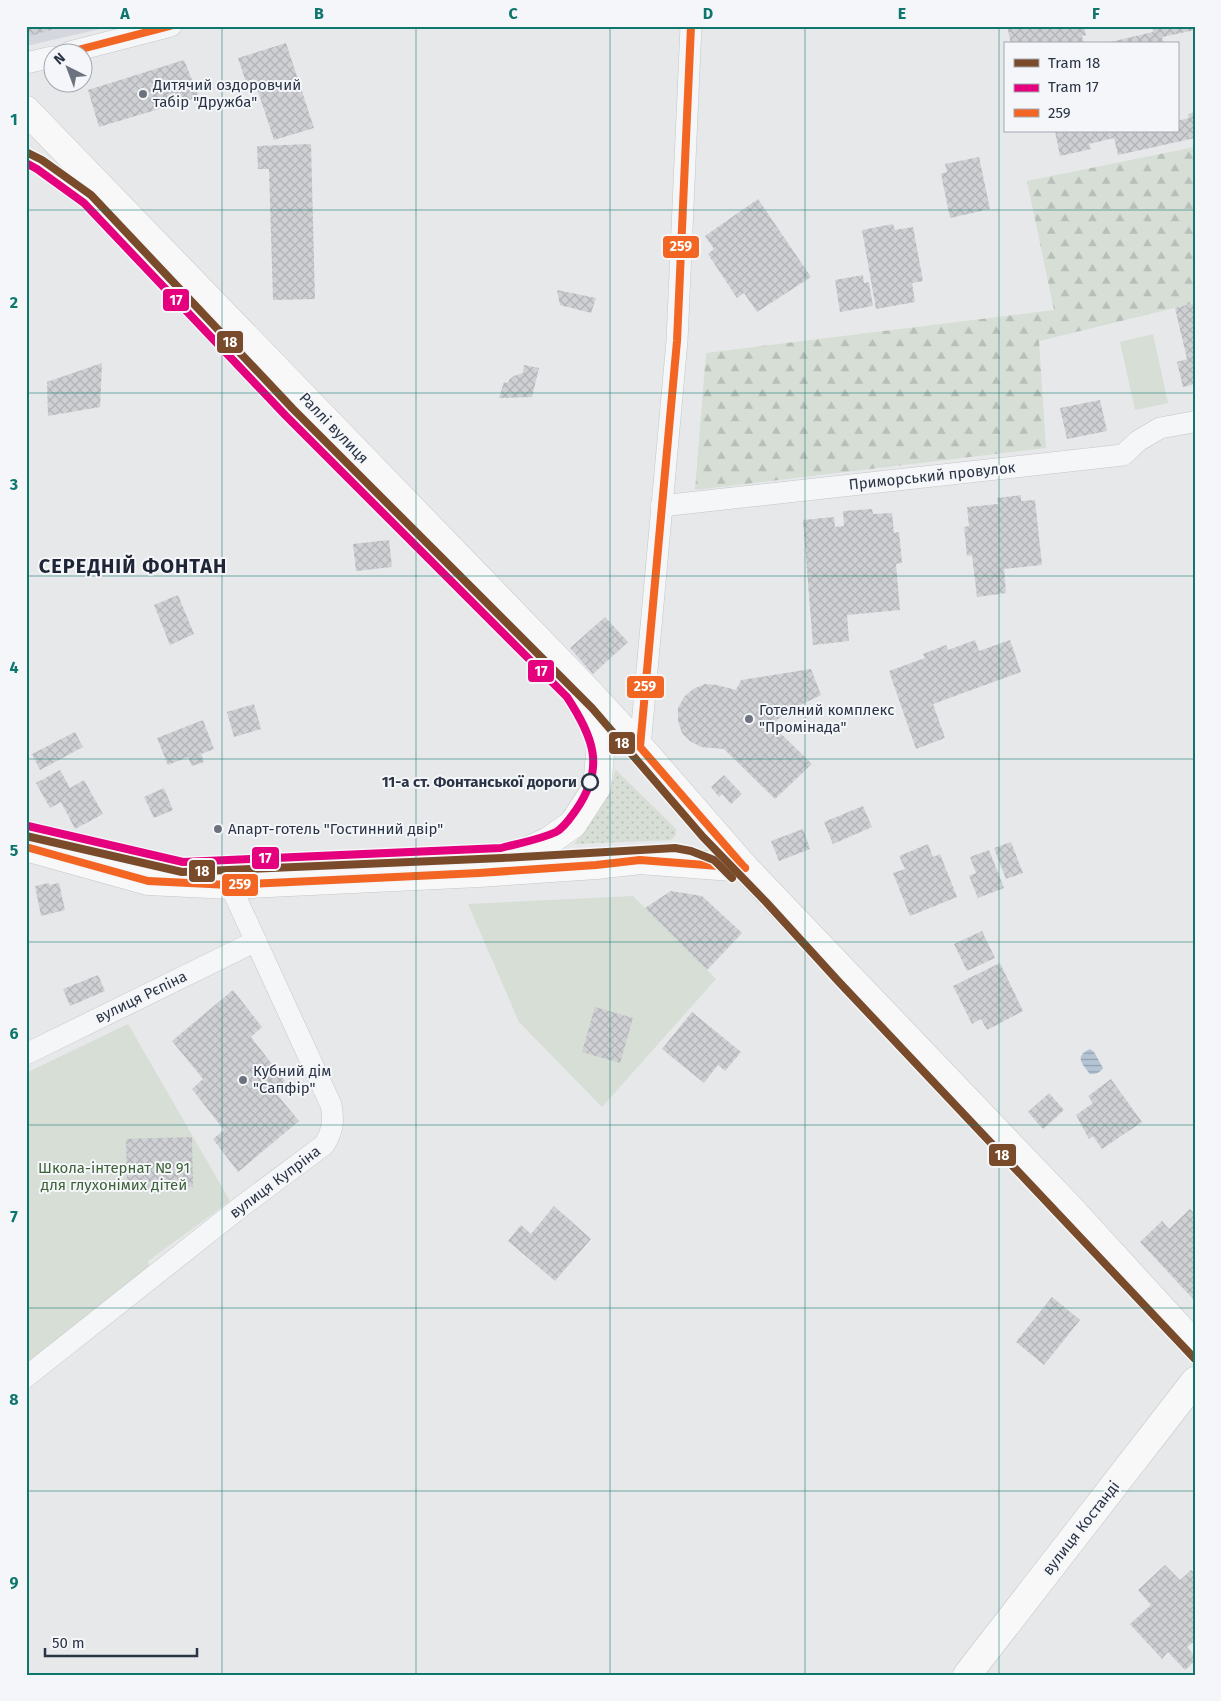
<svg xmlns="http://www.w3.org/2000/svg" width="1221" height="1701" viewBox="0 0 1221 1701" font-family="'Fira Sans',sans-serif">
<defs>
<pattern id="grass-dots" width="8" height="8" patternUnits="userSpaceOnUse" patternTransform="scale(1.25)"><rect width="8" height="8" fill="#d6ded6"/><path d="M2 2h.1M6 6h.1" fill="none" stroke="#b8bfb9" stroke-width="1.8" stroke-linecap="round"/></pattern>
<pattern id="forest-firs" width="22" height="20" patternUnits="userSpaceOnUse" patternTransform="scale(1.25)"><rect width="22" height="20" fill="#d6ded6"/><path d="M5 1l3.5 6h-7zM16 11l3.5 6h-7z" fill="#b8bfb9"/></pattern>
<pattern id="water-rules" width="6" height="5" patternUnits="userSpaceOnUse" patternTransform="scale(1.25)"><rect width="6" height="5" fill="#b4c4d5"/><path d="M0 2.5h6" fill="none" stroke="#93a0af"/></pattern>
<pattern id="building-cross-hatch" width="8" height="8" patternUnits="userSpaceOnUse" patternTransform="scale(1.25)"><rect width="8" height="8" fill="#ced0d3"/><path d="M0 0l8 8M0 8l8-8" fill="none" stroke="#b1b3b6"/></pattern>
</defs>
<rect width="100%" height="100%" fill="#e6e8ea"/>
<path fill="#d4d7dd" d="M26,26H113L26,46Z"/>
<path fill="url(#grass-dots)" d="M615,769L676,829V835L671,840L574,844C593,821 611,800 615,769Z"/>
<path fill="url(#forest-firs)" d="M1195,147V303L1039,341L1046,448L695,490L706,353L1054,310L1027,181Z"/>
<g fill="#d6ded6">
<path d="M1153,334L1168,403L1135,410L1120,342Z"/>
<path d="M633,896L716,979L602,1107L519,1022L468,904Z"/>
<path d="M128,1024L230,1201L148,1261L150,1275L26,1363V1073Z"/>
</g>
<path fill="url(#water-rules)" d="M1090,1049L1094,1052L1103,1068C1100,1073 1096,1074 1090,1074C1082,1064 1074,1056 1090,1049Z"/>
<g fill="url(#building-cross-hatch)">
<path d="M26,26H62V27L26,37Z"/>
<path d="M1007,26H1084L1086,35L1082,36L1084,44H1011Z"/>
<path d="M1152,26H1195V30L1162,37L1164,44H1102L1153,32Z"/>
<path d="M286,43L314,128L274,140L254,79L246,82L238,58Z"/>
<path d="M184,60L199,97L99,127L88,90Z"/>
<path d="M1195,112V138L1118,155L1114,138L1089,144L1091,149L1060,156L1055,131H1177V121L1189,118L1188,114Z"/>
<path d="M311,144L315,299L273,300L269,169H258L257,146Z"/>
<path d="M979,157L990,209L950,218L941,174L947,172L945,164Z"/>
<path d="M758,199L811,277L757,312L744,293L737,298L708,254L714,249L705,236Z"/>
<path d="M893,224L895,230L913,227L923,281L912,283L915,302L876,309L862,230Z"/>
<path d="M863,275L864,283L869,282L873,306L840,312L835,280Z"/>
<path d="M557,290L596,298L591,313L560,305Z"/>
<path d="M1195,303V384L1183,387L1177,362L1187,359L1175,308Z"/>
<path d="M102,363L100,407L48,416L47,382Z"/>
<path d="M524,365L539,368L532,397L499,398L504,382L508,383L509,380L514,376L523,373Z"/>
<path d="M1100,400L1107,431L1067,439L1060,408Z"/>
<path d="M1021,495V501L1035,500L1042,565L1004,569L1006,593L977,597L972,555L967,556L964,527L969,526L967,507L998,504L997,498Z"/>
<path d="M872,509L873,514L892,513L894,533L899,532L902,563L896,564L900,610L847,615L849,641L813,645L803,520L834,517L835,527L844,526L843,511Z"/>
<path d="M389,540L392,567L356,571L353,544Z"/>
<path d="M178,595L194,634L170,645L154,605Z"/>
<path d="M605,617L628,642L593,674L570,648Z"/>
<path d="M975,640L979,651L1010,640L1021,672L933,704L945,738L916,749L889,671L925,658L923,654L946,645L948,650Z"/>
<path d="M811,669L821,695L786,712L772,725L812,764L775,799L724,749L701,747L690,741L682,733L678,721V708L684,697L693,689L705,684L717,685L736,690L741,680Z"/>
<path d="M254,704L261,729L234,737L227,712Z"/>
<path d="M203,720L214,749L201,754L204,762L192,766L188,757L168,765L157,738Z"/>
<path d="M75,732L83,747L40,770L32,754Z"/>
<path d="M60,770L70,788L84,780L103,814L75,829L61,802L50,808L36,783Z"/>
<path d="M724,775L742,794L731,804L722,794L719,797L711,787Z"/>
<path d="M164,788L173,810L154,818L144,797Z"/>
<path d="M863,806L872,827L833,844L824,822Z"/>
<path d="M803,829L810,849L779,861L771,841Z"/>
<path d="M1011,842L1023,873L1006,879L994,848Z"/>
<path d="M928,844L933,857L940,854L957,897L910,916L893,873L905,869L899,856Z"/>
<path d="M989,850L1004,888L978,898L969,876L976,873L970,857Z"/>
<path d="M49,883V885L59,883L65,910L41,916L35,886Z"/>
<path d="M671,891L702,896L742,933L707,970L645,908Z"/>
<path d="M982,931L995,958L967,971L954,944Z"/>
<path d="M1000,963L1023,1011L987,1030L981,1019L972,1024L953,986Z"/>
<path d="M98,975L105,991L70,1006L63,989Z"/>
<path d="M233,990L262,1027L251,1037L285,1081L274,1091L299,1121L238,1172L213,1139L224,1130L192,1089L203,1079L172,1041Z"/>
<path d="M595,1007L633,1018L620,1063L582,1052Z"/>
<path d="M692,1012L741,1052L725,1071L718,1065L704,1083L662,1049Z"/>
<path d="M1111,1079L1142,1122L1102,1149L1093,1136L1089,1139L1076,1115L1093,1103L1088,1096Z"/>
<path d="M1049,1093L1064,1110L1043,1129L1028,1112Z"/>
<path d="M192,1137L193,1187L127,1189L126,1139Z"/>
<path d="M554,1206L591,1239L555,1281L508,1241L521,1225L531,1234Z"/>
<path d="M1190,1209L1195,1214V1301L1140,1242L1162,1221L1169,1229Z"/>
<path d="M1052,1297L1080,1320L1044,1365L1016,1342Z"/>
<path d="M1165,1565L1180,1580L1191,1570L1195,1573V1641L1187,1647L1195,1656V1661L1185,1670L1168,1652L1162,1659L1130,1624L1151,1605L1138,1590Z"/>
</g>
<g fill="none" stroke-linecap="round" stroke-linejoin="round">
<g stroke="#c4c6c8" stroke-width="22">
<g id="street">
<path d="M70,52L171,26"/>
<path d="M26,63L52,57"/>
<path d="M661,506L1123,455L1138,441L1160,428L1193,422"/>
<path d="M640,747L677,341L691,26"/>
<path d="M26,1054L256,941"/>
<path d="M26,1377L242,1206L324,1145C333,1131 334,1120 331,1105L230,885"/>
</g>
</g>
<g stroke="#c4c6c8" stroke-width="29">
<g id="secondary">
<path d="M26,110L584,687L646,754L745,868L1066,1204L1195,1345"/>
<path d="M26,847L148,881L230,885L479,873L596,865L640,860L745,868"/>
<path d="M496,865L549,841L573,824L597,787L601,744L598,726L588,696"/>
<path d="M967,1675L1195,1381"/>
</g>
</g>
<use href="#street" stroke="#f5f6f7" stroke-width="21"/>
<use href="#secondary" stroke="#f8f8f8" stroke-width="28"/>
<g stroke="#f4f6f9" stroke-width="11">
<g id="bus-1">
<path d="M691,26L677,341L640,747L745,868"/>
<path d="M70,52L170,26"/>
<path d="M26,847L148,881L230,885L479,873L596,865L640,860L745,868"/>
</g>
</g>
<use href="#bus-1" stroke="#f26522" stroke-width="8"/>
<g stroke="#f4f6f9" stroke-width="11">
<g id="tram-1">
<path d="M26,152L42,160L91,195L293,409L592,708L703,837L766,902L839,982L1195,1359"/>
<path d="M26,836L182,872L502,858L675,848L691,851L714,860L732,878"/>
</g>
</g>
<g stroke="#f4f6f9" stroke-width="11">
<path id="tram-2" d="M26,163L37,169L84,203L286,416L567,697C593,737 606,767 576,810C571,817 564,828 556,832C539,840 519,843 501,848L183,862L28,826"/>
</g>
<use href="#tram-1" stroke="#7a4b2a" stroke-width="8"/>
<use href="#tram-2" stroke="#e5007d" stroke-width="8"/>
</g>
<path fill="none" stroke="#0f766e" stroke-width="1" stroke-opacity="0.55" d="M222,26V1675M416,26V1675M610,26V1675M805,26V1675M999,26V1675M26,210H1195M26,393H1195M26,576H1195M26,759H1195M26,942H1195M26,1125H1195M26,1308H1195M26,1491H1195"/>
<g fill="#6c737f" stroke="#f4f6f9" stroke-width="2">
<circle cx="143" cy="94" r="5"/>
<circle cx="749" cy="719" r="5"/>
<circle cx="218" cy="829" r="5"/>
<circle cx="243" cy="1080" r="5"/>
</g>
<circle fill="#f4f6f9" stroke="#2b3445" stroke-width="2.5" cx="590" cy="782" r="8"/>
<g text-anchor="middle" stroke-width="4" stroke-linejoin="round" paint-order="stroke">
<g font-size="15" fill="#2b3445" stroke="#f4f6f9" text-anchor="start">
<text x="153" y="90">Дитячий оздоровчий<tspan x="153" dy="17">табір "Дружба"</tspan></text>
<text x="759" y="715">Готелний комплекс<tspan x="759" dy="17">"Промінада"</tspan></text>
<text x="228" y="834">Апарт-готель "Гостинний двір"</text>
<text x="253" y="1076">Кубний дім<tspan x="253" dy="17">"Сапфір"</tspan></text>
</g>
<g font-size="15" fill="#2b3445" stroke="#f4f6f9">
<text transform="translate(334 428) rotate(46)" y="5">Раллі вулиця</text>
<text transform="translate(932 476) rotate(-6)" y="5">Приморський провулок</text>
<text transform="translate(141 997) rotate(-26)" y="5">вулиця Рєпіна</text>
<text transform="translate(275 1182) rotate(-37)" y="5">вулиця Купріна</text>
<text transform="translate(1081 1528) rotate(-52)" y="5">вулиця Костанді</text>
</g>
<g font-size="15" font-weight="bold" fill="#2b3445" stroke="#f4f6f9" text-anchor="end">
<text x="577" y="787">11-а ст. Фонтанської дороги</text>
</g>
<g font-size="15" fill="#3f6138" stroke="#f4f6f9">
<text x="114" y="1173">Школа-інтернат № 91<tspan x="114" dy="17">для глухонімих дітей</tspan></text>
</g>
<g font-size="20" font-weight="bold" letter-spacing="1" fill="#1d2536" stroke="#f4f6f9">
<text x="133" y="573">СЕРЕДНІЙ ФОНТАН</text>
</g>
</g>
<g stroke="#f4f6f9" stroke-width="2">
<rect x="662" y="235" width="38" height="24" rx="5" fill="#f26522"/>
<rect x="162" y="288" width="28" height="24" rx="5" fill="#e5007d"/>
<rect x="216" y="330" width="28" height="24" rx="5" fill="#7a4b2a"/>
<rect x="527" y="659" width="28" height="24" rx="5" fill="#e5007d"/>
<rect x="626" y="675" width="39" height="24" rx="5" fill="#f26522"/>
<rect x="608" y="731" width="28" height="24" rx="5" fill="#7a4b2a"/>
<rect x="251" y="846" width="29" height="24" rx="5" fill="#e5007d"/>
<rect x="188" y="859" width="28" height="24" rx="5" fill="#7a4b2a"/>
<rect x="221" y="873" width="38" height="24" rx="5" fill="#f26522"/>
<rect x="988" y="1143" width="29" height="24" rx="5" fill="#7a4b2a"/>
</g>
<g font-size="14" text-anchor="middle" font-weight="bold" fill="#fff">
<text x="681" y="251">259</text>
<text x="176" y="305">17</text>
<text x="230" y="347">18</text>
<text x="541" y="676">17</text>
<text x="645" y="691">259</text>
<text x="622" y="748">18</text>
<text x="265" y="863">17</text>
<text x="202" y="876">18</text>
<text x="240" y="889">259</text>
<text x="1002" y="1160">18</text>
</g>
<rect width="1221" height="1701" fill="none" stroke="#f4f6f9" stroke-width="55"/>
<rect x="1004" y="42" width="175" height="90" fill="#f4f6f9" stroke="#a4a8b1"/>
<rect x="1014" y="59" width="25" height="8" fill="#7a4b2a" stroke="#a4a8b1"/>
<text x="1048" y="68" font-size="15" fill="#2b3445">Tram 18</text>
<rect x="1014" y="84" width="25" height="8" fill="#e5007d" stroke="#a4a8b1"/>
<text x="1048" y="92" font-size="15" fill="#2b3445">Tram 17</text>
<rect x="1014" y="109" width="25" height="8" fill="#f26522" stroke="#a4a8b1"/>
<text x="1048" y="118" font-size="15" fill="#2b3445">259</text>
<g transform="translate(68 68) rotate(318)"><circle r="24" fill="#f4f6f9" stroke="#a4a8b1"/>
<path d="M0-4L9 19L0 12L-9 19Z" fill="#6c737f"/>
<text y="-8" font-size="14" font-weight="bold" text-anchor="middle" fill="#2b3445">N</text>
</g>
<path d="M45 1648v8h152v-8" fill="none" stroke="#2b3445" stroke-width="2.5"/>
<text x="52" y="1648" font-size="15" fill="#2b3445" stroke="#f4f6f9" stroke-width="4" paint-order="stroke">50 m</text>
<rect x="28" y="28" width="1166" height="1646" fill="none" stroke="#0f766e" stroke-width="2"/>
<g font-size="16" text-anchor="middle" font-weight="bold" fill="#0f766e">
<text x="125" y="19">A</text>
<text x="319" y="19">B</text>
<text x="513" y="19">C</text>
<text x="708" y="19">D</text>
<text x="902" y="19">E</text>
<text x="1096" y="19">F</text>
<text x="14" y="125">1</text>
<text x="14" y="308">2</text>
<text x="14" y="490">3</text>
<text x="14" y="673">4</text>
<text x="14" y="856">5</text>
<text x="14" y="1039">6</text>
<text x="14" y="1222">7</text>
<text x="14" y="1405">8</text>
<text x="14" y="1588">9</text>
</g>
</svg>
